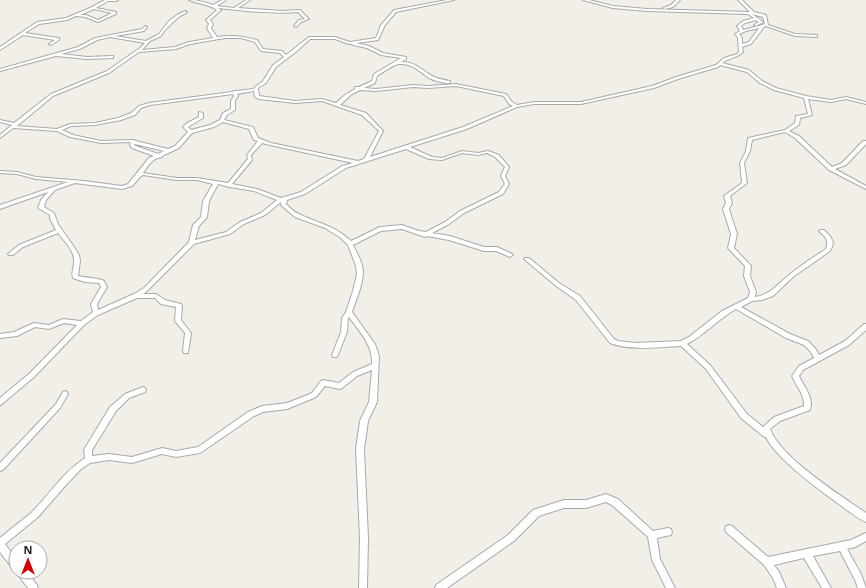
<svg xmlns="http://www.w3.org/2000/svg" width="866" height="588" viewBox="0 0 866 588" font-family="'Noto Sans',sans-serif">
<rect width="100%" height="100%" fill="#f2efe9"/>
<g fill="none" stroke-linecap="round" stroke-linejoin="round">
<g stroke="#a9a9a9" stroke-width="2">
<g id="minor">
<path d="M105,0H118L116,1H108L96,8L116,12V14L98,22L85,17L76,16L67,20L39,24L25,33L58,38H59V40L51,45L49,44L55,40L23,35L0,50V47L37,22L66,18L90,8ZM94,9L112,13L98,20L86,15H80Z"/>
<path d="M189,0C198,0 205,2 213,5L222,0H226L217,6L234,8L246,0H250L238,8L282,11L300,10L309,19L301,22L296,27L294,26L299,20L305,19L298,12C271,14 244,11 218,8L221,10L210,20L213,24L211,28L217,37C232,35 242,36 257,40L263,49L282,51L286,55L309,37H335L350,42L376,38L381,25L394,10L447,0H454L396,12L385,25L378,40L356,43L369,46L383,53L406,57V59L401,62C416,62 420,69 432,76C438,79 444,80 450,81V83C444,83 435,81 429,78C419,71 412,63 399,64C394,64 382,73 377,76L375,83L364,88L376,89L413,85L428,86L456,84L506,94L512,102L517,105L534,102H581L652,86L676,77L716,65L724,58L737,54L739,52L738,38L735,34L740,31L737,26L743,21L754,18L748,14L647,11L613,8L583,0H589L613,6L647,9L750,12L738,0H742L754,12L766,15L768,25L795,34L817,35V37H816L795,36L766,26L764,27L751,44L742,47L743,52C737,58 729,58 722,63L749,70L762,81L776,88L806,96L831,100L846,97L866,102V104L846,99L831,102L808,99L812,115L800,118L799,125L789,131L799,136L832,167L842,163L863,141H866V144L846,165L835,169L866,186V189L829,170L795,138L785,132L752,140L750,151L744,163L747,183L730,196L732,203L729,209L737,234L734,248L751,266L750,276L756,292L755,297C770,295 778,284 789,275C801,265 814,257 826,249C829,241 826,237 820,232L819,231L820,230H824L830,236L833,242L832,247L830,251L793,277L773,296L762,300L752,301L741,307L790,334L808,341L815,348L819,355L845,341L864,324H866V330L849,345L803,370L799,376C804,387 814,397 810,410L780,421L770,429C781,458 840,495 866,513V522C858,519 850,512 843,507C822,492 776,459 766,437L763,436L741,418L706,369L681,346C658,347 631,351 610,343L576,300L555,285L524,259L525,258H529L559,283L580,296L614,339L618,341L636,343L681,341L689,337L722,311L748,298L750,292L744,276L745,266L728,248L731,234L723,209L726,203L724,196L742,183L740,163L746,151L748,138L785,130L795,123L796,116L808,114L804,98L774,90L760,83L747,72L720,65L718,67L678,79L654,88L581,104H534L517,107L467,129L410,147L432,157L442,158L462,151L478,153L488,151L499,155L509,167L505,176L509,184L503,194L464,213L449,224L432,233L450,236L484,247H497L512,254L513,255L510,257L496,251H484L449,240L427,236L425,237L402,229L381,231L353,245C356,251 360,258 362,265C366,279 356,299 352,312L375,344L379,356L377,402L368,421L364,449L368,538L367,588H359L360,538L356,449L360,421L369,402L372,370L357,376L342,388L340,389L325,386L316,397L309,400L287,409L263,412L254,416L200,453L176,457L162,454L132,463L109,460L90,463L81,469L65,486L38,517L5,544L16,559V570L13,569L0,552V538C10,529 22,521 32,512C50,494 63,472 85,458L84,450L85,448L110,407L125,394L143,387L145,388L146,390L145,392L129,398L116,411L92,450V456L109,454L132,457L162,448L176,451L198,447L248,412L262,406L287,403L305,396L312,393L321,381L323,380L339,383L353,372L372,364C373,345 359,331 349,317L348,318L347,332L338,355L337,357H333L332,355L341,332L342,318L346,312L353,291L357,274L356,266L348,245L341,238L325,228L295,217L281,205V202L265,215L244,224L230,234L194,244L148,290L143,294H156L165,300L181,304L182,306L181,320L191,333L188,353H184L183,351L185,333L175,321L176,307L161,304L155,298H137L98,315L84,325L34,377L2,404L0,405V398L30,373L77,325L64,323L49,329L35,327L17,336L0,338V334L14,332L34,323L49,325L63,319L81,321L93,312L91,304L101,287L99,283L85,282L73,278C71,273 74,268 74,262C75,251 64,241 58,233L23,247L13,255H9L8,254L9,253L19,245L56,230L50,219V215L38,208L41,200L48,192L0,209V205L68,182L36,179L17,174L0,173V171L17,172L36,177L84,181L122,186L128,184L149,158L154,156L132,148L130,145L131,143L129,142L101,143L70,137L57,131L13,128L0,138V135L12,125L0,122V120L14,123L51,94L107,71L140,48L145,43L110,37L97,40L80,49L61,54L87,57L112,56H113V58L87,59L56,56L0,71V69L78,47L95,38L142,29L145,26L147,27L144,31L115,36L146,41L159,34L169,21L177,15L185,11L187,12L186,13L180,16L172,23L165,30L161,36L150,41L142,50L175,47L189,42L213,38L207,28L209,24L206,20L217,10C209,4 198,4 189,0ZM752,14L763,17L765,24L759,26L743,30L741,26L745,23L756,20L759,22L754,25L756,26L763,22ZM759,28L749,42L742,44V38L739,34L746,31ZM225,38H241L255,42L261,51L280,53L284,57L273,65L263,81L255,87L254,89L236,91H234L232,92L149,103L139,106L131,113L118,118L95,123L70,124L57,129L17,126L53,96L109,73L139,52L176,49L190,44ZM310,39H335L349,44H352L353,45L367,48L381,55L401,58L374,74L372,81L359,87H355V89L345,95L336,103L322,99L295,101L259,96L258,88L266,83L276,67L297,51ZM456,86L504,96L509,104L513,106L463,127L370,157L383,131L366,113L340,105L352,94L360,90L376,91L413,87L428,88ZM254,91L255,97L259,99L295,103L322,101L362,115L379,131L364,159L358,161L271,143L258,138L253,127L224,120L227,115L235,110V101L238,96L237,94ZM233,94L234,96L231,101V109L223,113L220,120L210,125L191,130L188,127L203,118V113L199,112V117L187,123L183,127L188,132L175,146L168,149L136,141L134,140L101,141L73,135L62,130L71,126L95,125L121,120L135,115L141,108L150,105ZM223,122L249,129L254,140L258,141L247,155L248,159L228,183L197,178H177L143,173C149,165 152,158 162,157V156L179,148L192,133L214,127ZM262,143L270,145L353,163L342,166L301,192L281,198L257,189L232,184L252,160L251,155ZM135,144L164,151L158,154L136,146L134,145ZM406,149L429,159L442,160L462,153L478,155L487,153L495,157L505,167L501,176L505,184L499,192L460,211L445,222L426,232L419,231L402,225L380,227L351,241C334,225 320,224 301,215C295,213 290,208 286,204L287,200L305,194L346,168ZM143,175L177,180H197L213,184L203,201L201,217L193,225L189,242L144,288L134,294L98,310L97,304L107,287C106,285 105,283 104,281C102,279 83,277 78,276L80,261L79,255L72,244L58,224L54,213L44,207L46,200L55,190L75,183L122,189L132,186L141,176ZM218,184L226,186L228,187H230L254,191L277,200L261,213L240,222L226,232L195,240L199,226L207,217L209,201ZM736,309L786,338L804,345L811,352L814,358L799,366L792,376C796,386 805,395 804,406L774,417L763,427L747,414L710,365L687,344C705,335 718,319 736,309Z"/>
<path d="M676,0H680L673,7L665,9L663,8L671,5Z"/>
<path d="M65,391L67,392L68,394L60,408L3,470L0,471V463L56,404L63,392Z"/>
<path d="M606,494L618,499L653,531L668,528L671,529L672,532L671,535L657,538L660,559L675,588H666L652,560L648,537L612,505L606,502L586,508H564L539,516L514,541L447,588H435L436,585L508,535L533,510L564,500H586Z"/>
<path d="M729,525L732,526L768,557L851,540L866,533V541L855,547L847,549L861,574L866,588H858L855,580L840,551L813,556L831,588H822L804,558L774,565L779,572L786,588H777L773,578L764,565L726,532L725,529L726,526Z"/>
<path d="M17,572H27L37,585L38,588H28L18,575Z"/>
</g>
</g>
<use href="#minor" fill="#fff" fill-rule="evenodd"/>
</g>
<g transform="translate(28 560)"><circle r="19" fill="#ffffff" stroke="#a7a7a7"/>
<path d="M0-3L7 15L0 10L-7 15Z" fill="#d40000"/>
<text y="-6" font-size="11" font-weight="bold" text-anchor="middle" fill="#222222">N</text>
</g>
</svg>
